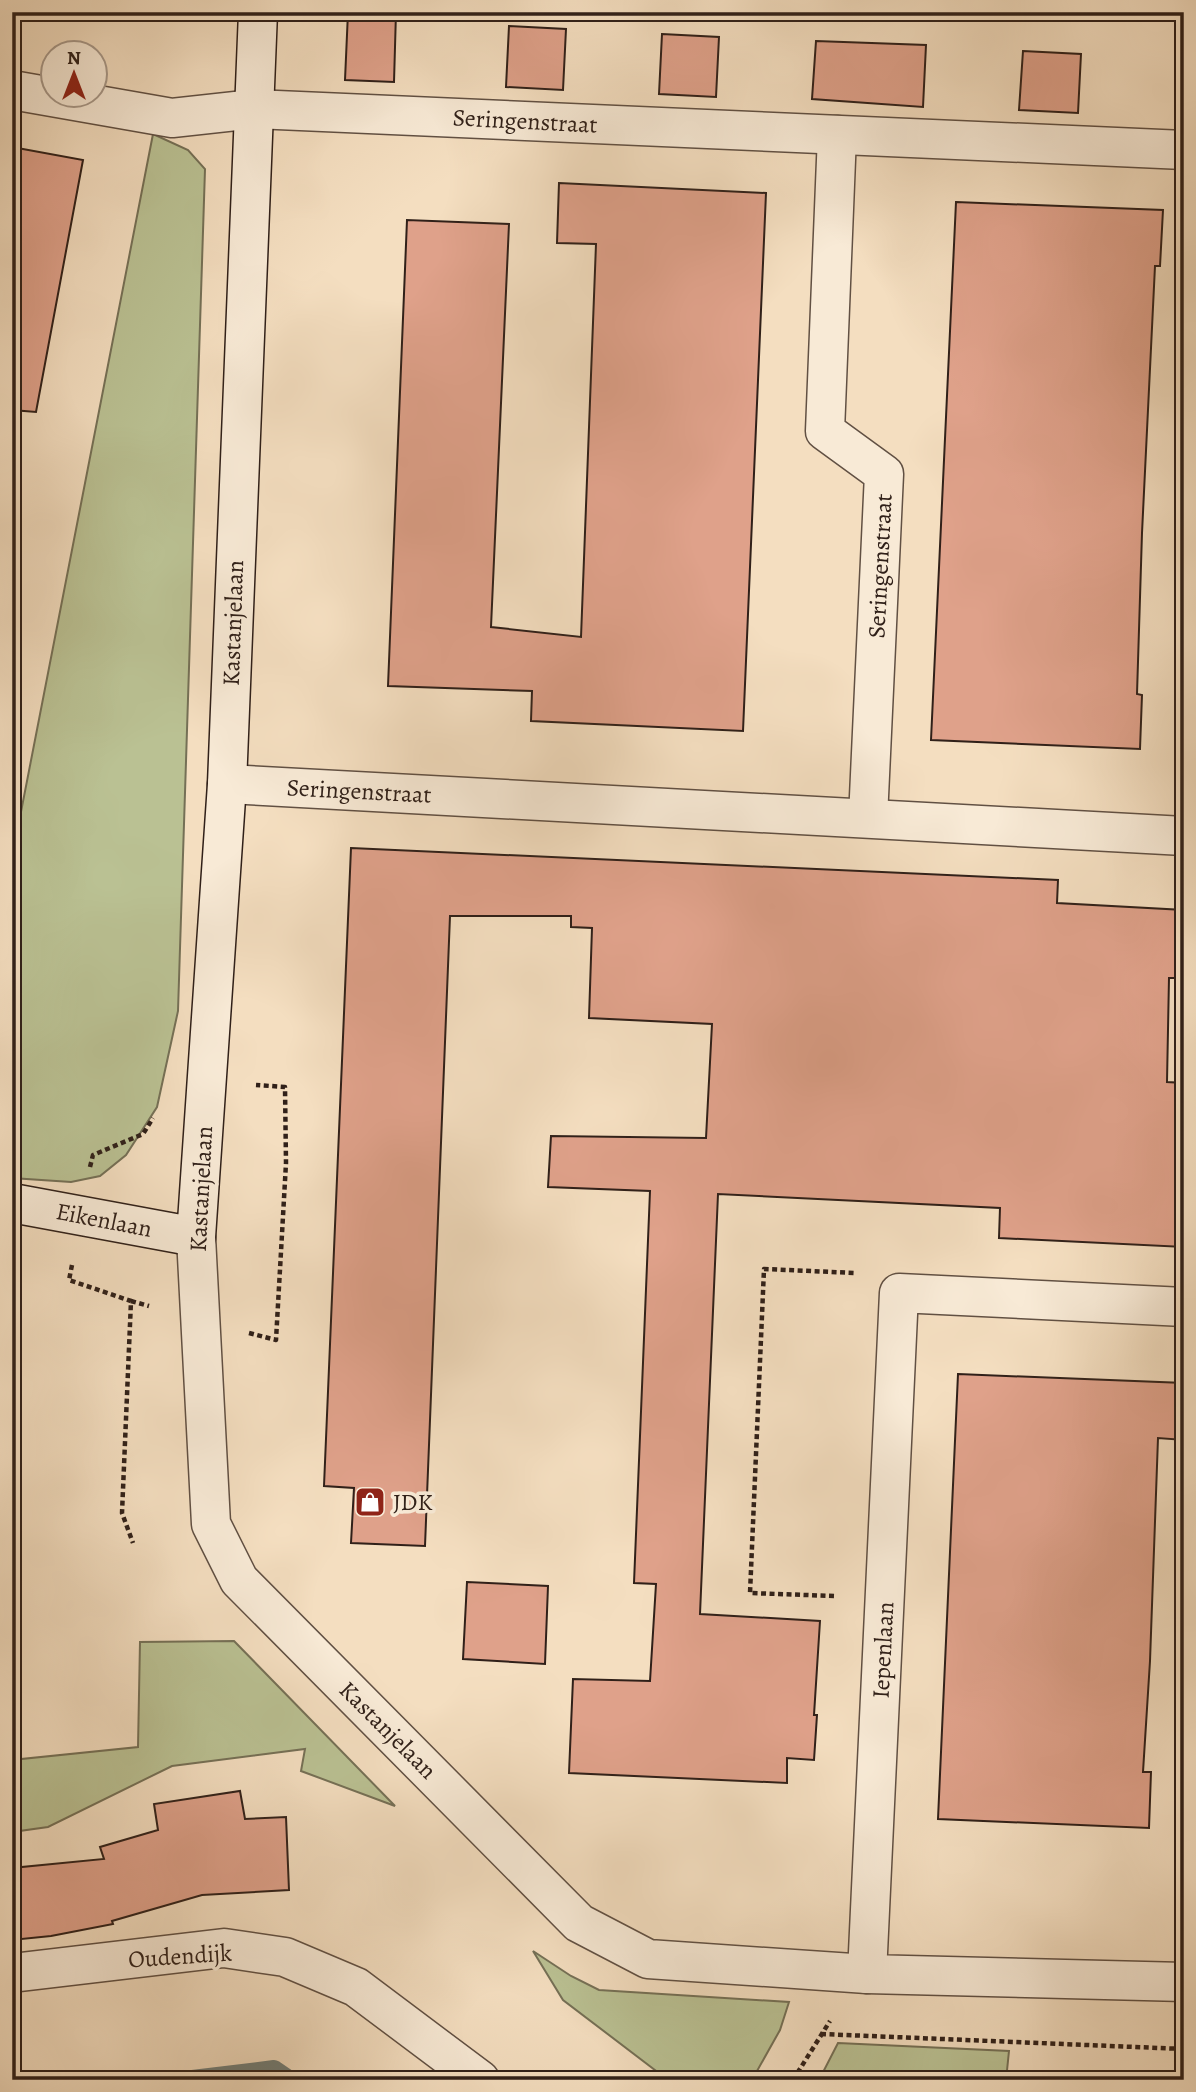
<svg xmlns="http://www.w3.org/2000/svg" width="1196" height="2092" viewBox="0 0 1196 2092" font-family="Alegreya,serif">
<rect width="100%" height="100%" fill="#f4dec0"/>
<filter id="stains"><feTurbulence type="fractalNoise" baseFrequency=".00286" numOctaves="4"/><feColorMatrix values="0 0 0 0 .2 0 0 0 0 .09 0 0 0 0 .02 0 0 0 .5 -.17"/></filter>
<radialGradient id="worn" r=".72"><stop offset=".6" stop-color="#630" stop-opacity="0"/><stop offset="1" stop-color="#630" stop-opacity=".3"/></radialGradient>
<g fill="#bac193" stroke="#757056" stroke-width="2">
<path d="M153,134L188,150L205,169L178,1011L157,1107L126,1155L100,1176L71,1182L12,1178V858Z"/>
<path d="M234,1641L395,1806L301,1771L305,1749L172,1766L48,1827L12,1832V1760L138,1747L140,1642Z"/>
<path d="M533,1951L571,1976L599,1990L789,2002L780,2030L752,2080H668L563,2000Z"/>
<path d="M838,2043L1009,2051L1006,2080H819Z"/>
</g>
<g fill="none" stroke-linecap="round" stroke-linejoin="round">
<path stroke="#717d78" stroke-width="18" d="M184,2080L274,2069L290,2080"/>
</g>
<g fill="#dfa18a" stroke="#302019" stroke-width="2">
<path d="M348,12H396L394,82L345,80Z"/>
<path d="M509,26L566,29L563,90L506,87Z"/>
<path d="M662,34L719,37L716,97L659,94Z"/>
<path d="M816,41L926,45L923,107L812,99Z"/>
<path d="M1023,51L1081,54L1078,113L1019,110Z"/>
<path d="M12,147L83,160L36,412L12,410Z"/>
<path d="M559,183L766,193L743,731L531,721L532,691L388,686L407,220L509,224L491,627L581,637L596,244L557,243Z"/>
<path d="M956,202L1163,210L1160,266H1155L1142,533L1137,694L1142,695L1140,749L931,740Z"/>
<path d="M351,848L1058,880L1057,903L1184,910V978H1169L1167,1082L1184,1083V1247L999,1238L1000,1208L718,1194L700,1614L820,1621L814,1715H817L814,1760L787,1758V1783L569,1773L573,1679L650,1681L656,1584L634,1583L650,1191L548,1187L551,1136L706,1138L712,1024L589,1018L592,928L571,927V916H450L425,1546L351,1543L354,1488L324,1486Z"/>
<path d="M958,1374L1184,1383V1440L1158,1438L1150,1661L1143,1772H1151L1149,1828L938,1819Z"/>
<path d="M467,1582L548,1586L545,1664L463,1659Z"/>
<path d="M240,1791L245,1819L286,1817L289,1890L202,1895L112,1921L113,1924L51,1936L12,1940V1868L104,1859L100,1847L158,1830L154,1804Z"/>
</g>
<g fill="none" stroke-linecap="round" stroke-linejoin="round">
<g stroke="#615043" stroke-width="41">
<g id="street">
<path d="M12,90L172,118L254,109L1184,150"/>
<path d="M837,135L825,431L884,474L868,818"/>
<path d="M227,784L1184,836"/>
<path d="M196,1237L211,1524L239,1580L579,1923L648,1959L867,1974"/>
<path d="M1184,1307L899,1293L867,1974L1184,1982"/>
<path d="M12,1973L224,1948L285,1957L356,1987L480,2080"/>
</g>
</g>
<g stroke="#302019" stroke-width="41">
<path id="secondary" d="M12,1203L196,1237L227,784L258,12"/>
</g>
<g stroke="#302019" stroke-width="4.5" stroke-dasharray="5 3.5" stroke-linecap="butt">
<path d="M90,1167L93,1155L143,1134L153,1118"/>
<path d="M72,1265L69,1280L131,1301L122,1513L133,1543"/>
<path d="M131,1301L149,1306"/>
<path d="M249,1333L276,1340L286,1163L285,1087L256,1085"/>
<path d="M834,1596L750,1593L764,1269L855,1273"/>
<path d="M821,2034L1184,2049"/>
<path d="M793,2080L830,2021"/>
</g>
<use href="#street" stroke="#f8ead6" stroke-width="38"/>
<use href="#secondary" stroke="#f8ead6" stroke-width="38"/>
</g>
<defs>
<g id="shop-square" transform="scale(1.575)"><rect x="-9" y="-9" width="18" height="18" rx="4" fill="#8f2418" stroke="#f8ead6"/><path d="M-5-2.5h2.3a2.7 3.5 0 0 1 5.4 0H5L5.5 6h-11ZM-1.5-2.5h3a1.5 2.3 0 0 0-3 0Z" fill="#fff"/></g>
</defs>
<g fill-rule="evenodd">
<use href="#shop-square" x="370" y="1502"/>
</g>
<g text-anchor="middle" stroke-width="7" stroke-linejoin="round" paint-order="stroke">
<g font-size="24" fill="#302019" stroke="#f8ead6">
<text transform="translate(525 121) rotate(3)" y="8">Seringenstraat</text>
<text transform="translate(880 566) rotate(-87)" y="8">Seringenstraat</text>
<text transform="translate(233 623) rotate(-88)" y="8">Kastanjelaan</text>
<text transform="translate(359 791) rotate(3)" y="8">Seringenstraat</text>
<text transform="translate(201 1189) rotate(-87)" y="8">Kastanjelaan</text>
<text transform="translate(104 1220) rotate(11)" y="8">Eikenlaan</text>
<text transform="translate(883 1650) rotate(-87)" y="8">Iepenlaan</text>
<text transform="translate(388 1730) rotate(45)" y="8">Kastanjelaan</text>
<text transform="translate(180 1956) rotate(-4)" y="8">Oudendijk</text>
</g>
<g font-size="24" fill="#302019" stroke="#f8ead6" text-anchor="start">
<text x="393" y="1510">JDK</text>
</g>
</g>
<rect width="1196" height="2092" fill="none" stroke="#f4dec0" stroke-width="42"/>
<rect x="14" y="14" width="1168" height="2064" fill="none" stroke="#302019" stroke-width="3.5"/>
<rect x="21" y="21" width="1154" height="2050" fill="none" stroke="#302019" stroke-width="2"/>
<g transform="translate(74 74)"><circle r="33" fill="#f8ead6" stroke="#a8998a" stroke-width="2"/>
<path d="M0-5L12 26L0 18L-12 26Z" fill="#8f2418"/>
<text y="-10" font-size="19" font-weight="bold" text-anchor="middle" fill="#302019">N</text>
</g>
<rect width="100%" height="100%" filter="url(#stains)"/>
<rect width="100%" height="100%" fill="url(#worn)"/>
</svg>
